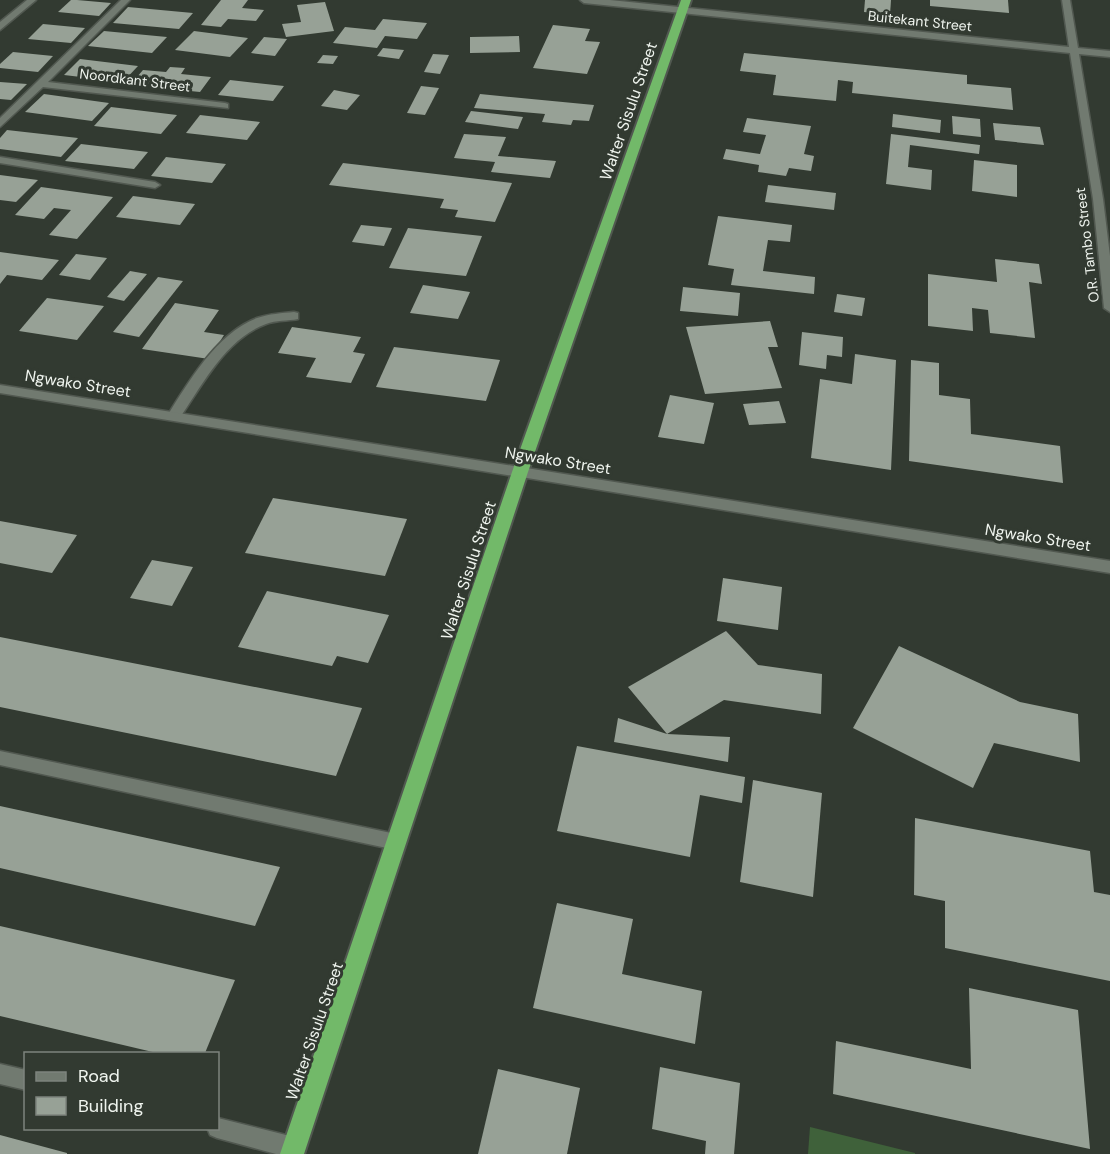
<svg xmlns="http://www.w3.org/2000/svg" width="1110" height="1154" viewBox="0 0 1110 1154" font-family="'DM Sans',sans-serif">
<rect width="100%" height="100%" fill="#323a31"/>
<path fill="#3f613a" d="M810,1127L915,1153V1154H808Z"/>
<g fill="#97a196">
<path d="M71,0H77L111,3L99,16L58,12Z"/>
<path d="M221,0H248L242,8L264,10L256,21L228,19L221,27L201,25Z"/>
<path d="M865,0H891L890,15L864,12Z"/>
<path d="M930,0H1008L1009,13L930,6Z"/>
<path d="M325,2L334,31L286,37L282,24L301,22L297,5Z"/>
<path d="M128,7L193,13L179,29L113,23Z"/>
<path d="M383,19L427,23L417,39L385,36L377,48L333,43L345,27L375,30Z"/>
<path d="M43,24L85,28L71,43L28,39Z"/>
<path d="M553,25L590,29L585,41L600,42L587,74L533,68Z"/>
<path d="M104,31L167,37L152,53L88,46Z"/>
<path d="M194,31L248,38L230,57L175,50Z"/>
<path d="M519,36L520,52L470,53V37Z"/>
<path d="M264,37L287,39L275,56L251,53Z"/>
<path d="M383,48L404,50L399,59L377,56Z"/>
<path d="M13,52L53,56L38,72L0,68V64Z"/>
<path d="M744,53L967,75V84L1011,88L1013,110L852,93L853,82L838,80L836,101L773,95L776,75L740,71Z"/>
<path d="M433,54L449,55L440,74L424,72Z"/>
<path d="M323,55L338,56L333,64L317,63Z"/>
<path d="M80,59L138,66L123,82L64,75Z"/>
<path d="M170,67L185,68L181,74L211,77L200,92L130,85L143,70L166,72Z"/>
<path d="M230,80L284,86L273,101L218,95Z"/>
<path d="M0,82L27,84L11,100L0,99Z"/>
<path d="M421,86L439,88L425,115L407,113Z"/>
<path d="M334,90L360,95L347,110L321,106Z"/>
<path d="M44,94L109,103L92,121L25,112Z"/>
<path d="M480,94L594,105L589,121L573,120L571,125L542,122L545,114L474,108Z"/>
<path d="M111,107L177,115L161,134L94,126Z"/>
<path d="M471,111L523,117L518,129L465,122Z"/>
<path d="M893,114L941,120L940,133L892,127Z"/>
<path d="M200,115L260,122L247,140L186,133Z"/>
<path d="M952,116L980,119L981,137L953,134Z"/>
<path d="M747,118L811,126L804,154L814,156L811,171L789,168L786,176L758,172L759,165L723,159L726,149L760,154L766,135L743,132Z"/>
<path d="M993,123L1040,127L1044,145L995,140Z"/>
<path d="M7,130L78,138L61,157L0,149V138Z"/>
<path d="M464,134L506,137L498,156L556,161L550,178L491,172L495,162L454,158Z"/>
<path d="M891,134L980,145L979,154L910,145L908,167L932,170L931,190L886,184Z"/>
<path d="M81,144L148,152L134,169L65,161Z"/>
<path d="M166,157L226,164L212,183L151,176Z"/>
<path d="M974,160L1017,165V197L972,191Z"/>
<path d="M343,163L512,183L495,222L455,217L458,210L440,208L444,199L329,185Z"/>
<path d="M0,175L38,180L16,202L0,200Z"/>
<path d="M768,185L836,193L834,210L765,202Z"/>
<path d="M41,187L113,197L77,239L49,235L71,210L54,208L44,219L15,215Z"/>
<path d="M133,196L195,204L180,225L116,217Z"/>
<path d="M718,216L792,225L790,242L768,240L763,271L815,277L814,294L731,285L734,269L708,265Z"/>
<path d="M361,225L392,228L384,246L352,242Z"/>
<path d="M408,228L482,236L466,276L389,268Z"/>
<path d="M0,252L59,260L42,280L7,275L0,284Z"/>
<path d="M76,254L107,258L90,280L59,275Z"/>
<path d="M995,259L1039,264L1042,284L1029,282L1035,338L990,333L988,310L972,308L973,331L928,326V274L997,282Z"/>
<path d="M130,271L147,274L124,301L107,297Z"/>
<path d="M158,277L183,281L139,337L113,332Z"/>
<path d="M423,285L470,292L458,319L410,313Z"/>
<path d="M683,287L740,293L738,316L680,311Z"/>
<path d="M837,294L865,298L862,316L834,312Z"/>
<path d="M47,298L104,306L77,340L19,331Z"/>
<path d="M175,303L219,310L204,332L224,335L209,359L142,349Z"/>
<path d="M770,321L778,347H768L782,388L705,394L686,327Z"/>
<path d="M292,327L361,337L353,352L365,354L351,383L306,377L316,358L278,353Z"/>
<path d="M802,332L843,337L842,357L827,355L826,369L799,365Z"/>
<path d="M394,347L500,360L486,401L376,387Z"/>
<path d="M855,354L896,360L891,470L811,458L820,379L852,384Z"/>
<path d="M911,360L939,363V395L970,399L971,434L1060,446L1063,483L909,461Z"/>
<path d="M670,395L714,403L704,444L658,437Z"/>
<path d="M779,401L786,423L749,425L743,404Z"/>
<path d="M273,498L407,519L385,576L245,553Z"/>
<path d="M0,521L77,535L52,573L0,563Z"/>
<path d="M152,560L193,567L172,606L130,598Z"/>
<path d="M723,578L782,587L778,630L717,621Z"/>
<path d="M267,591L389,615L368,663L337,656L332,666L238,647Z"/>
<path d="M726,631L758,665L822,674L821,714L724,700L667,734L628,687Z"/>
<path d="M0,637L362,708L336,776L0,707Z"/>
<path d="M899,646L1020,702L1078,714L1080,762L994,743L973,788L853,728Z"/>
<path d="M618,718L667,734L730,737L728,762L614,742Z"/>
<path d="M577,746L745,777L742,803L700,795L690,857L557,831Z"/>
<path d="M753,780L822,793L813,897L740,882Z"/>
<path d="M0,806L280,867L255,926L0,868Z"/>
<path d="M915,818L1090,851L1094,892L1110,895V981L945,948V901L914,895Z"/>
<path d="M557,903L633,919L622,974L702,991L695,1044L533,1008Z"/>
<path d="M0,926L235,980L205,1053H157L0,1016Z"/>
<path d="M969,988L1078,1010L1090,1149L833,1094L836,1041L971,1069Z"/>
<path d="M660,1067L740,1083L734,1154H705L706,1141L652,1129Z"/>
<path d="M498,1069L580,1088L567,1154H478Z"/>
<path d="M0,1135L67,1153V1154H0Z"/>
</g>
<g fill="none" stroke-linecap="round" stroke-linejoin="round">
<g stroke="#515850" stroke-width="3">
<g id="service">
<path d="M27,0H36L0,30V22Z"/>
<path d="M121,0H130L48,82L225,103L228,104V108L43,87L0,127V118Z"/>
<path d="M0,157L155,182L160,185L155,188L0,163Z"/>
<path d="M294,312L298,313V319C288,321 276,320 266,324C225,339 202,386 179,419H169L167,416C189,381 217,333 257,318C269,314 282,313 294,312Z"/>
<path d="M0,751L396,834L402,836L405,842L402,848L396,850L0,765Z"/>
<path d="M0,1064L26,1070V1090L0,1084Z"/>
<path d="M218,1118L294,1137L301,1141L305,1148L302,1154H276L217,1138L210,1135L207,1128H218Z"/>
</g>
</g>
<g stroke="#515850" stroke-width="3">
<g id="minor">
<path d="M580,0H610L1069,47L1062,0H1070L1078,48L1110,51V57L1079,54L1103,199L1110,256V312L1104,308L1093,199L1070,53L584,3Z"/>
<path d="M520,467L1110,561V573L515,476L513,472L515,468Z"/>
</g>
</g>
<g stroke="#515850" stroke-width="3">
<path id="tertiary" d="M0,385L520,467L527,472L520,477L0,393Z"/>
</g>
<g stroke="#515850" stroke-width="4">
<path id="trunk" d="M681,0H691L528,472L304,1154H280L512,472Z"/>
</g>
<use href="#service" fill="#717a70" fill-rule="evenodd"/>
<use href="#minor" fill="#717a70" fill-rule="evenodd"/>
<use href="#tertiary" fill="#717a70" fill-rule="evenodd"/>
<use href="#trunk" fill="#72b969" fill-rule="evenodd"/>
</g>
<g text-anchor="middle" stroke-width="6" stroke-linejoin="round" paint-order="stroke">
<g font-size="14" fill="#eff4ee" stroke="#323a31">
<text transform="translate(920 21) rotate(6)" y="5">Buitekant Street</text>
<text transform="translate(135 80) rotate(7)" y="5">Noordkant Street</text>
<text transform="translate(1087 245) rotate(-97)" y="5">O.R. Tambo Street</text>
</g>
<g font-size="16" fill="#eff4ee" stroke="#323a31">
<text transform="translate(628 111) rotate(-71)" y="6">Walter Sisulu Street</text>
<text transform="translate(78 383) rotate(9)" y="6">Ngwako Street</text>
<text transform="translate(558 460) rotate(9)" y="6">Ngwako Street</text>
<text transform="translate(1038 537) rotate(9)" y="6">Ngwako Street</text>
<text transform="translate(468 570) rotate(-72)" y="6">Walter Sisulu Street</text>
<text transform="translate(314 1031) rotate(-71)" y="6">Walter Sisulu Street</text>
</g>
</g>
<rect x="24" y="1052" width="195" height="78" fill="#323a31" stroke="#7e847d" stroke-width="1.5"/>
<rect x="36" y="1072" width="30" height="9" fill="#717a70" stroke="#7e847d" stroke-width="1.5"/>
<text x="78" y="1082" font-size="18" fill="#eff4ee">Road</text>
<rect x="36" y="1097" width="30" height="18" fill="#97a196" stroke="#7e847d" stroke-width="1.5"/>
<text x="78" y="1112" font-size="18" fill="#eff4ee">Building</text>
</svg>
